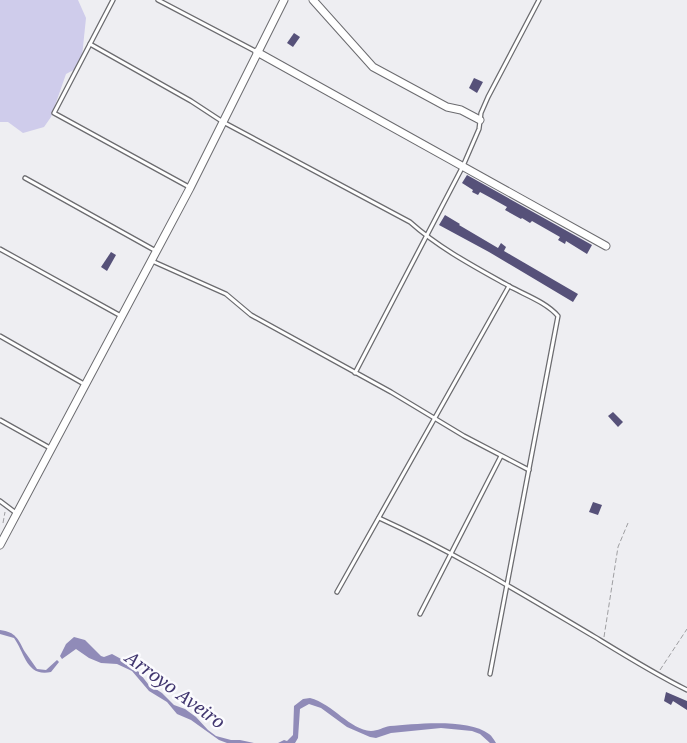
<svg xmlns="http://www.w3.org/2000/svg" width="687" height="743" viewBox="0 0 687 743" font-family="'Noto Serif',serif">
<rect width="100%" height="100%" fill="#eeeef2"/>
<path fill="#cfcceb" d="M0,0H78L86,18L81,66L66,74L51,117L44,127L23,133L8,122H0Z"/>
<g fill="#908bb8">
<path d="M0,630C16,632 18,639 25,652C29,658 33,663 37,669L46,670L57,660L59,662L51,672C26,677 25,653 14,638L0,634Z"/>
<path d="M74,637L85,640L101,656L104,657L112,654L134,666L148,684L162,693L174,705L185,709L196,717L208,730L216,736L231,740H240L254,743H227L219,740L191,720L177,714L167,702L149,691L132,671L117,664L101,663L89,658L76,649L62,659L60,656L66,644Z"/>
<path d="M310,698C333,704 350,730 371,731C378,731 383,727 390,726C414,724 469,718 489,734C492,736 494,740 496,743H490L480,734L472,731L441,728L391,733L376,738L370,737L347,727L321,708L309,704L300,709L298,738L295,743H278L284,740L287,741L293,735L294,706L303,699Z"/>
</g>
<g fill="#565179">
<path d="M294,33L300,37L293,47L287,43Z"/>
<path d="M474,78L483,82L477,93L469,88Z"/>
<path d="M467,175L592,245L587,254L566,241L565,244L558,240L560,237L532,221L530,223L522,218L521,219L505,210L507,207L491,198L480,192L478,195L472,192L473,190L462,183Z"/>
<path d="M445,215L460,224L459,225L498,248L501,243L506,247L504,251L578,294L573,302L489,252L439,225Z"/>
<path d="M111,252L116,255L107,271L101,267Z"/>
<path d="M613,412L623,422L618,427L608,416Z"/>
<path d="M593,502L602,505L598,515L589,512Z"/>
<path d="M666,692L687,701V710L673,701L671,705L664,701Z"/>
</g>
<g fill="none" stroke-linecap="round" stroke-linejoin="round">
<g stroke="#6b6b6f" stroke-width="5.5">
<g id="lane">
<path d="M113,0L54,113L189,187"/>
<path d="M158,0L257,52"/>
<path d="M90,44L191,101L223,122L410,222C439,248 475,267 509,286C525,295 546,302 558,316L490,674"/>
<path d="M25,178L156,251"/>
<path d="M0,249L121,316"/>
<path d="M152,261L226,294L251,315L391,392L464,436L529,470"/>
<path d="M0,336L84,384"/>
<path d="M355,373L463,166L479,129L481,113L488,97L539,0"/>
<path d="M0,420L50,448"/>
<path d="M0,501L16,513"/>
<path d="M379,518C454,552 524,595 595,637C626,656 655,674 687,690"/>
<path d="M337,592L509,286"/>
<path d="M420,614L501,456"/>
</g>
</g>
<g stroke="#6b6b6f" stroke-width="9">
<g id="street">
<path d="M313,0L373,67L447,107L461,110L480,120"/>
<path d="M257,52L606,246"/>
<path d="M0,545L190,188L284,0"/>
</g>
</g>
<g stroke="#9f9fa2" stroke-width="1" stroke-dasharray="5 2.5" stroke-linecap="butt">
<path d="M3,523L5,512"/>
<path d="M604,637L618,547L628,523"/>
<path d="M660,670L687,629"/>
</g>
<use href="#lane" stroke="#fff" stroke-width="3"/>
<use href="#street" stroke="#fff" stroke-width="7"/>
</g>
<g text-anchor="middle" stroke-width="5" stroke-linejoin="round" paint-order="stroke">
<g font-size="18" font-style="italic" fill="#41366f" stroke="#fbfbfe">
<text transform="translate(175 690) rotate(36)" y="6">Arroyo Aveiro</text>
</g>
</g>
</svg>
